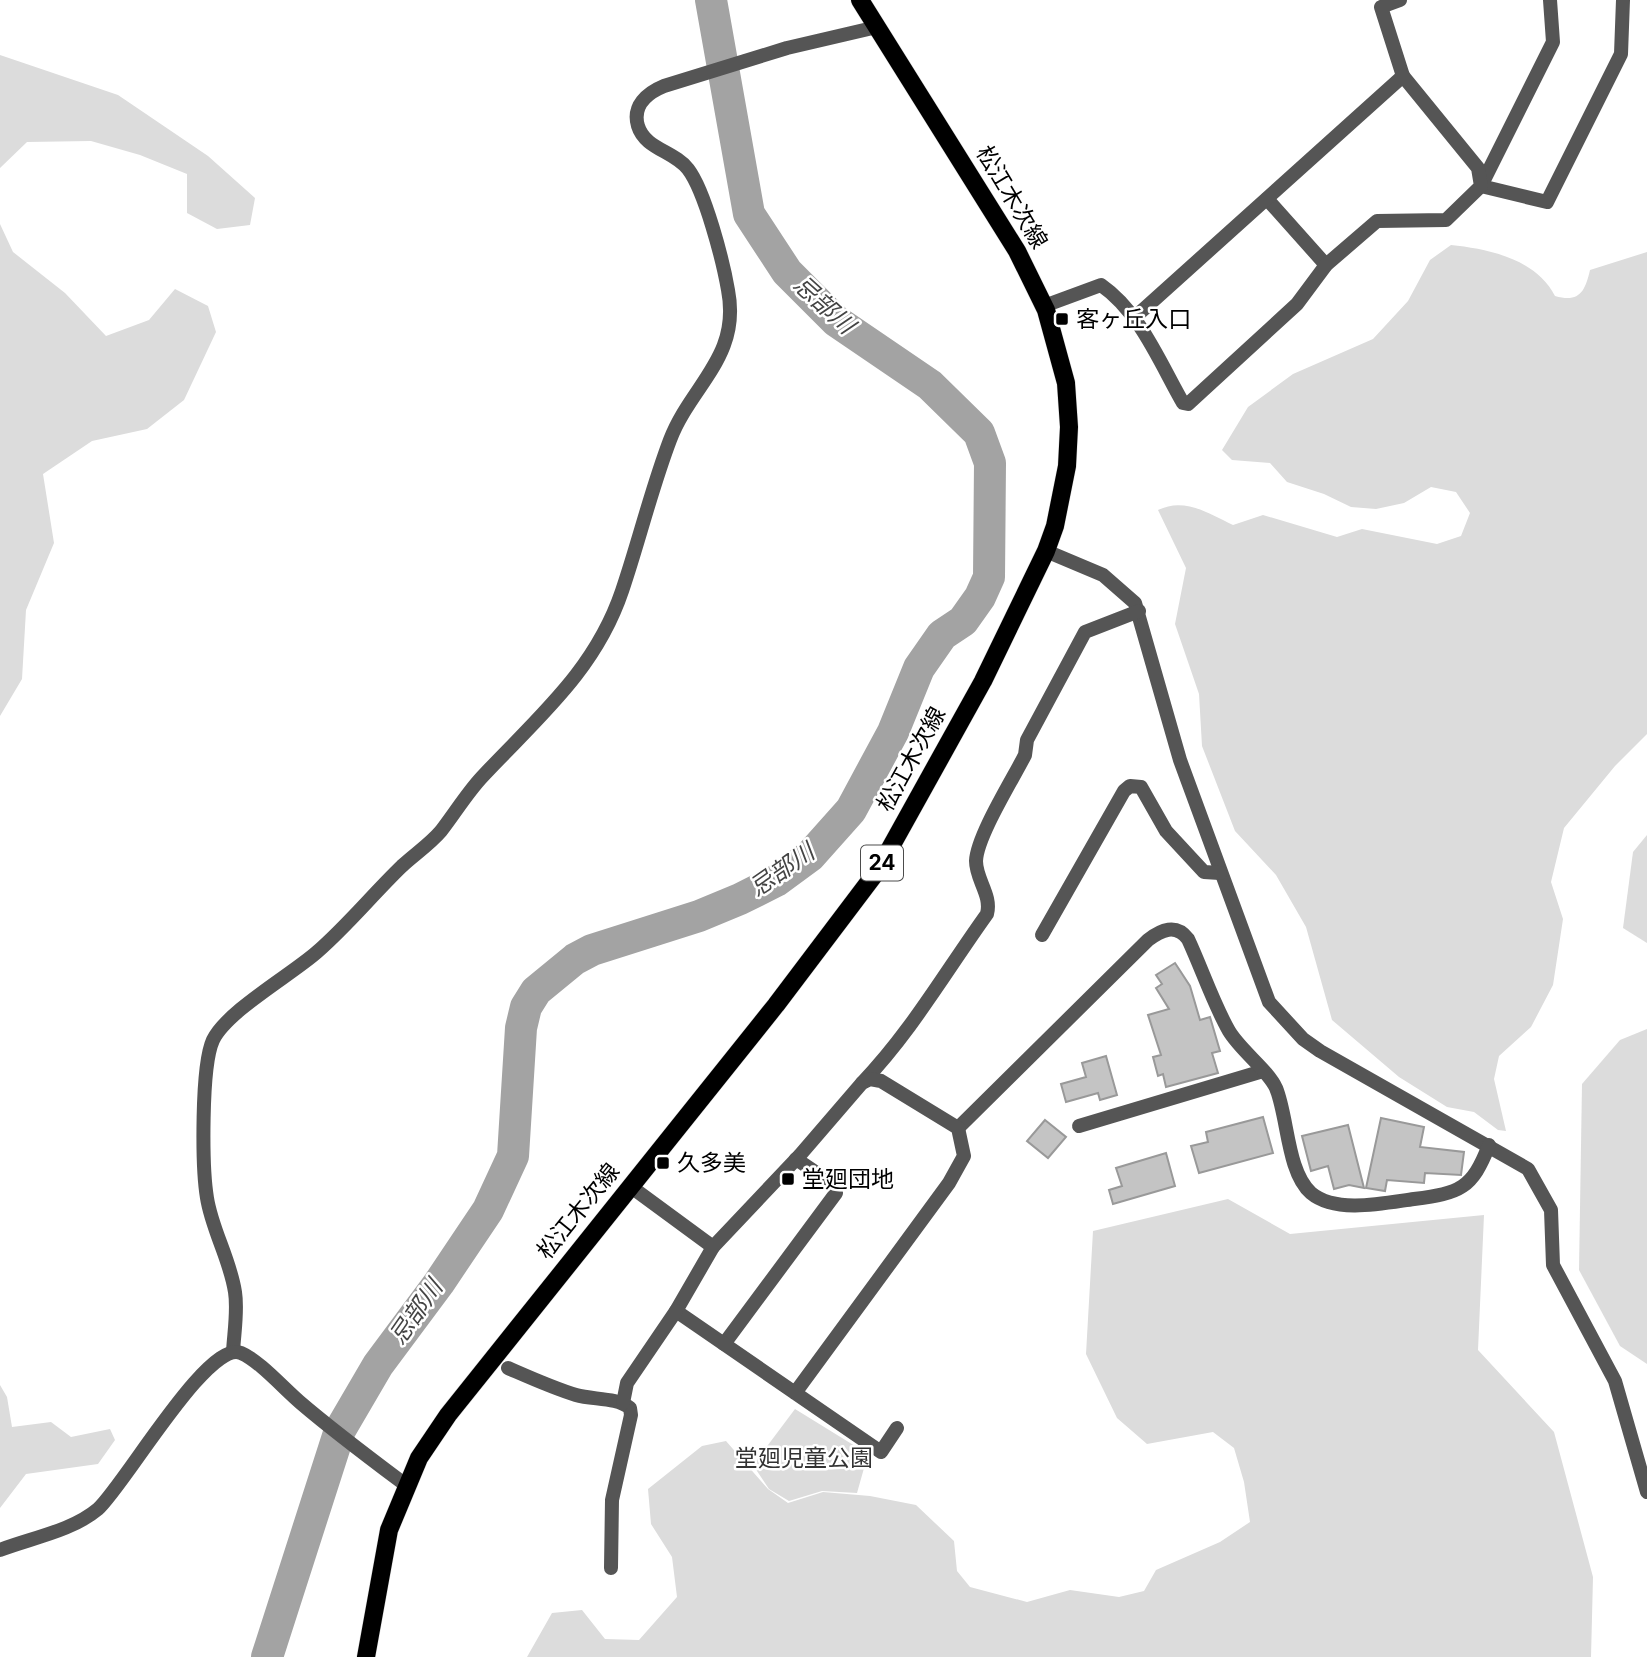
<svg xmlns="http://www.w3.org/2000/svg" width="1647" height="1657" viewBox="0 0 1647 1657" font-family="Inter,'Noto Sans JP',sans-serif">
<rect width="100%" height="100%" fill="#fff"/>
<g fill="#dcdcdc">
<path d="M0,55L118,95L208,156L255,198L250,225L217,229L187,213V174L140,155L91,141L27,142L0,168Z"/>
<path d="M0,224L13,252L65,293L106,336L149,320L175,289L208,306L216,332L184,400L147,429L92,441L43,474L54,543L26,610L22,679L0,716Z"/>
<path d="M1451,245C1489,249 1536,259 1555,296C1579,303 1585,292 1590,270L1647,252V734L1615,766L1564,828L1551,882L1563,919L1553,985L1531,1027L1499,1056L1494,1079L1506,1131L1498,1130L1474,1112L1447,1107L1399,1077L1332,1020L1306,927L1276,875L1235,831L1202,746L1199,694L1175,624L1186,568L1158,510C1184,497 1208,513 1233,525L1263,515L1337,537L1362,529L1437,544L1461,536L1470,513L1456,492L1431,487L1404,503L1376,509L1351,507L1324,494L1287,482L1270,463L1232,460L1222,450L1248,407L1293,374L1373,339L1408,301L1430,260Z"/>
<path d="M1647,835V943L1623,928L1633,852Z"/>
<path d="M1647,1029V1364L1620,1346L1579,1270L1582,1084L1620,1040Z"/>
<path d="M1228,1199L1290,1234L1484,1215L1478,1350L1554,1432L1593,1577L1591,1657H527L552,1613L582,1610L605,1639L639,1640L677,1597L672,1557L651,1524L648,1489L702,1446L726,1441L768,1489L788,1503L823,1492L870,1496L916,1505L954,1541L957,1571L970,1587L1027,1602L1070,1590L1119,1597L1144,1591L1156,1570L1220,1542L1250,1522L1244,1482L1234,1448L1213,1432L1147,1444L1117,1418L1086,1354L1093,1231Z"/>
<path d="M0,1385L7,1397L12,1427L51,1422L71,1437L110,1429L115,1440L98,1464L26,1474L0,1508Z"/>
<path d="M795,1409L868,1454L857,1493L822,1491L789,1501L769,1489L753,1465Z"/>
</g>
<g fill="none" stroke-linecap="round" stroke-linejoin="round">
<path stroke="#a3a3a3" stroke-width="32" d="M267,1657L340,1430L378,1365L439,1283L488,1210L513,1156L521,1028L526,1007L536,991L575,959L592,950L699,916L740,899L776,881L810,856L851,810L893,732L919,668L942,635L963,621L980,597L989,577L990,463L979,433L930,385L836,321L787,272L749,214L711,0"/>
</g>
<g fill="#c4c4c4" stroke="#999" stroke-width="2">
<path d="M1175,963L1190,986L1200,1020L1210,1017L1220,1051L1212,1053L1218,1073L1166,1087L1163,1074L1158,1076L1153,1057L1161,1055L1148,1015L1169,1009L1156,988L1162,984L1156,975Z"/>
<path d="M1106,1056L1117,1095L1100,1100L1098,1093L1066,1102L1061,1084L1086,1077L1082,1063Z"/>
<path d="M1263,1117L1273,1153L1199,1173L1191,1146L1208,1142L1206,1132Z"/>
<path d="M1381,1118L1424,1127L1420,1147L1464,1152L1461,1175L1425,1173L1424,1183L1387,1180L1385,1191L1366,1188Z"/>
<path d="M1045,1120L1066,1137L1048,1158L1027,1141Z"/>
<path d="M1348,1125L1364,1188L1349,1185L1334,1189L1328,1166L1311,1171L1302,1136Z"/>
<path d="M1166,1153L1175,1186L1113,1204L1109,1190L1122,1186L1116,1168Z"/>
</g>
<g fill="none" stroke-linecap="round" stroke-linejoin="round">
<g stroke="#dbdbdb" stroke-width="19">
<path id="primary" d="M366,1657L389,1530L419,1458L448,1415L776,1005L878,870L983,681L1046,551L1055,526L1067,466L1069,427L1066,383L1046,310L1017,251L860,0"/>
</g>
<g stroke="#555" stroke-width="14">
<path d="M1400,0L1381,7L1403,76"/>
<path d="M1550,0L1553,42L1481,186L1547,202L1621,54L1623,0"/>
<path d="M1267,199L1326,265"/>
<path d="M1044,306L1101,285C1140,312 1160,363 1183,403L1188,404L1297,304L1326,265L1377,221L1446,220L1481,186L1478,168L1403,76L1134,318"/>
<path d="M1046,551L1103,575L1135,603L1180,760L1269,1002L1303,1039L1320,1051L1528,1169L1551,1210L1553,1265L1615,1381L1647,1492"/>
<path d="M1042,935L1124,791L1130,786L1141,787L1166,831L1204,872L1220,873"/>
<path d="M862,1083C911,1032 946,971 987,914C992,895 976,880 976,861C977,836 1013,779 1025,755L1027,740L1085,632L1139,611"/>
<path d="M1079,1126L1263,1071"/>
<path d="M958,1128L1148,940C1161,930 1176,923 1188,939C1202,969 1213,1003 1229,1031C1241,1051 1268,1070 1276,1088C1288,1117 1287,1172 1311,1193C1336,1214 1385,1203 1414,1199C1460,1193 1472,1189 1489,1145"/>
<path d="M630,1186L713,1247"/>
<path d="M724,1344L836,1193L833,1184L796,1159"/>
<path d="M233,1352C234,1333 238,1311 235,1292C230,1259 212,1230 207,1198C202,1168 201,1066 213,1040C227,1011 291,975 317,952C347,926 373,894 402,866C415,854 430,844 441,831C455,813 467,793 482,777C537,718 595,671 622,591C639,541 651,490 670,440C691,385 741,357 728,290C723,261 705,191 688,169C674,151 645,149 638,126C632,106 647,93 664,86L787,48L877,27"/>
<path d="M508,1368C531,1378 553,1388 576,1395C593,1400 616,1397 630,1408L631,1415L612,1500L611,1568"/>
<path d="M795,1393L949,1183L964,1156L958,1128L881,1081L870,1079L862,1083L800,1155L713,1247L676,1311L881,1452L897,1428"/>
<path d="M623,1403L627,1383L676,1311"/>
<path d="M0,1550C31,1538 72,1531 98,1509C124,1486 208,1339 241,1353C260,1361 285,1390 302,1404C336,1433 371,1459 407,1486"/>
</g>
<use href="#primary" stroke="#000" stroke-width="18"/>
</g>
<g fill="#000" stroke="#fff" stroke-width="2.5">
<rect x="1055" y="312" width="14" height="14" rx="3.5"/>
<rect x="656" y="1156" width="14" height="14" rx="3.5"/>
<rect x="781" y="1172" width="14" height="14" rx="3.5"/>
</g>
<g text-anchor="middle" stroke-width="5" stroke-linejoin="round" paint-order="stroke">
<rect fill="#fff" stroke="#4c4c4c" stroke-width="2" x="861" y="845.5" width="42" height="35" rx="5"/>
<g font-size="21" font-weight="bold" fill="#000">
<text x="882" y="870">24</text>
</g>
<g font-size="23" fill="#000" stroke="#fff">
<text transform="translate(1012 197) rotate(59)" y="8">松江木次線</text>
<text transform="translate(911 759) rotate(-61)" y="8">松江木次線</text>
<text transform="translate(578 1211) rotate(-51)" y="8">松江木次線</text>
</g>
<g font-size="23" fill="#000" stroke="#fff" text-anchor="start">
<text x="1076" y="327">客ヶ丘入口</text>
<text x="677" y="1171">久多美</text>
<text x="802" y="1187">堂廻団地</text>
</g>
<g font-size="23" fill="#333" stroke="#fff">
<text x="804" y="1466">堂廻児童公園</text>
</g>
<g font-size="24" font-style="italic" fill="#444" stroke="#fff">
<text transform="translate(824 305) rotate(42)" y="8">忌部川</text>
<text transform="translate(782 870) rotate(-35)" y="8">忌部川</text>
<text transform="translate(416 1312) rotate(-55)" y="8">忌部川</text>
</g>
</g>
</svg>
